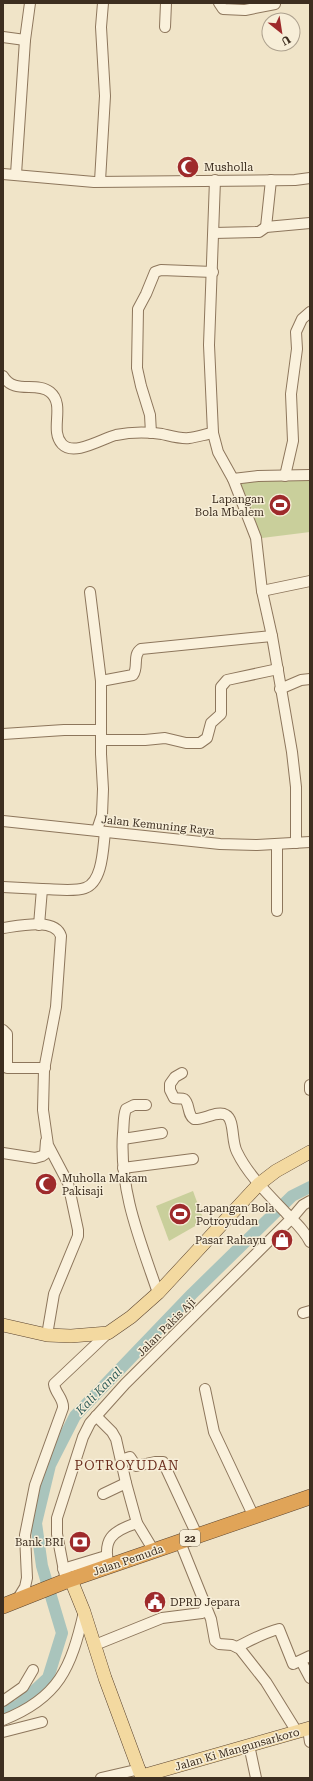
<svg xmlns="http://www.w3.org/2000/svg" width="313" height="1781" viewBox="0 0 313 1781" font-family="'Roboto Serif',serif">
<rect width="100%" height="100%" fill="#f0e4c8"/>
<g fill="#c9cf9b">
<path d="M310,477V532L262,538L239,479Z"/>
<path d="M193,1191L204,1221L169,1241L156,1206Z"/>
</g>
<g fill="none" stroke-linecap="round" stroke-linejoin="round">
<path stroke="#a9c4bc" stroke-width="12" d="M3,1709L18,1706L48,1678L62,1633L42,1566L36,1523L50,1465L75,1416L192,1294L292,1196L310,1187"/>
<g stroke="#8d765c" stroke-width="12">
<g id="minor">
<path d="M219,3L223,9L245,10L275,4"/>
<path d="M165,27L166,3"/>
<path d="M3,37L25,40"/>
<path d="M3,174L94,182L295,180L310,178"/>
<path d="M16,174L25,40L30,3"/>
<path d="M215,180L209,345L213,433L218,452L233,479L256,538L262,591L272,636L292,752L296,787V843"/>
<path d="M100,181L105,96L101,27L103,3"/>
<path d="M266,227L271,180"/>
<path d="M214,233L259,232L266,227L310,223"/>
<path d="M3,376C14,395 36,381 50,392C66,405 49,430 62,444C74,457 103,438 116,435C131,432 147,432 162,434C171,436 181,439 189,438C197,437 206,434 213,433"/>
<path d="M151,433L150,415L141,386L137,368L138,309L146,294L155,272L161,270L213,272"/>
<path d="M285,476L293,441L291,394L297,349L296,332L302,319L310,312"/>
<path d="M233,479L258,476L310,475"/>
<path d="M262,591L310,581"/>
<path d="M90,592L101,681V754L103,789L102,815L97,830"/>
<path d="M101,681L133,675C139,667 132,655 141,649L272,636"/>
<path d="M280,689L301,680L310,679"/>
<path d="M3,734L64,730H101"/>
<path d="M101,740H145L165,738L186,743H200L207,738L211,723L221,714V687L227,680L278,669"/>
<path d="M3,821L220,844L257,845L310,842"/>
<path d="M277,844V911"/>
<path d="M3,887L42,889"/>
<path d="M39,925L42,889C54,889 74,892 85,888C103,882 103,847 105,832"/>
<path d="M3,928C18,926 55,917 61,936L56,1007L44,1070L43,1110L48,1145L68,1183L78,1230V1236L54,1294L47,1335"/>
<path d="M3,1030L7,1034V1068H45"/>
<path d="M182,1073L175,1077L170,1084V1090L174,1098C177,1099 182,1098 184,1099C190,1103 187,1115 194,1119C203,1120 218,1110 226,1115C235,1120 231,1141 237,1152C248,1175 269,1195 287,1214C296,1223 304,1230 310,1242"/>
<path d="M310,1085V1090"/>
<path d="M146,1105H134L126,1109C123,1116 124,1125 123,1133C119,1191 140,1240 158,1293"/>
<path d="M123,1139L162,1133"/>
<path d="M3,1153L35,1158L42,1156L45,1154L46,1141"/>
<path d="M123,1168L193,1159"/>
<path d="M303,1313L310,1311"/>
<path d="M205,1389L214,1432L254,1517"/>
<path d="M96,1416L112,1432L116,1439L126,1483"/>
<path d="M121,1460L130,1457L136,1466L155,1462H163L197,1535"/>
<path d="M103,1494L126,1483L137,1523L154,1551"/>
<path d="M180,1542L211,1619L215,1641L219,1644L232,1645L240,1649L266,1682L297,1732"/>
<path d="M109,1567C102,1539 112,1531 137,1523"/>
<path d="M63,1569L106,1556"/>
<path d="M66,1581L57,1534V1518L83,1437L90,1423L125,1384L292,1218L303,1205L310,1201"/>
<path d="M17,1600L25,1587L27,1578L25,1535L35,1485L63,1408C64,1399 55,1393 54,1384L108,1333"/>
<path d="M95,1645L162,1618L202,1613L205,1608"/>
<path d="M237,1647C251,1640 263,1633 279,1629L293,1664L310,1656"/>
<path d="M301,1661L310,1678"/>
<path d="M3,1701L23,1687L33,1670"/>
<path d="M3,1720C59,1698 71,1668 84,1612"/>
<path d="M308,1729L310,1742"/>
<path d="M3,1732L42,1722"/>
<path d="M249,1745L256,1778"/>
<path d="M101,1778L140,1769"/>
</g>
</g>
<g stroke="#5b4430" stroke-width="14">
<g id="major">
<path d="M3,1325L47,1335L71,1336L108,1333L131,1317L158,1293L259,1184L276,1171L310,1152"/>
<path d="M71,1580L84,1612L105,1678L142,1778"/>
<path d="M142,1776L310,1728"/>
</g>
</g>
<g stroke="#5b4430" stroke-width="16">
<path id="highway" d="M3,1606L66,1581L310,1497"/>
</g>
<use href="#minor" stroke="#faf1dc" stroke-width="10"/>
<use href="#major" stroke="#f3d9a0" stroke-width="13"/>
<use href="#highway" stroke="#e0a458" stroke-width="15"/>
</g>
<defs>
<g id="mosque-disc" transform="scale(1.15)"><circle r="9.5" fill="#9e2a2b" stroke="#f7eed8"/><path d="M3.5-4.9A6 6 0 1 0 3.5 4.9A5 5 0 1 1 3.5-4.9Z" fill="#fff"/></g>
<g id="stadium-disc" transform="scale(1.15)"><circle r="9.5" fill="#9e2a2b" stroke="#f7eed8"/><path d="M0-5a6.5 5 0 1 0 0 10a6.5 5 0 1 0 0-10ZM-3.5-1.8h7v3.6h-7Z" fill="#fff"/></g>
<g id="shop-disc" transform="scale(1.15)"><circle r="9.5" fill="#9e2a2b" stroke="#f7eed8"/><path d="M-5-2.5h2.3a2.7 3.5 0 0 1 5.4 0H5L5.5 6h-11ZM-1.5-2.5h3a1.5 2.3 0 0 0-3 0Z" fill="#fff"/></g>
<g id="bank-disc" transform="scale(1.15)"><circle r="9.5" fill="#9e2a2b" stroke="#f7eed8"/><path d="M-6-4H6V4H-6ZM0-2.3a2.3 2.3 0 1 0 0 4.6a2.3 2.3 0 1 0 0-4.6Z" fill="#fff"/></g>
<g id="civic-disc" transform="scale(1.15)"><circle r="9.5" fill="#9e2a2b" stroke="#f7eed8"/><path d="M-.6-6.5H3V-4.5H.6V-3L4-1V1h2V6H-6V1h2V-1L-.6-3ZM-1.2 2.5V6h2.4V2.5Z" fill="#fff"/></g>
</defs>
<g fill-rule="evenodd">
<use href="#mosque-disc" x="188" y="167"/>
<use href="#stadium-disc" x="280" y="505"/>
<use href="#mosque-disc" x="46" y="1184"/>
<use href="#stadium-disc" x="180" y="1214"/>
<use href="#shop-disc" x="282" y="1240"/>
<use href="#bank-disc" x="80" y="1542"/>
<use href="#civic-disc" x="155" y="1602"/>
</g>
<g text-anchor="middle" stroke-width="3" stroke-linejoin="round" paint-order="stroke">
<rect fill="#f7eed8" stroke="#756857" stroke-width="1" x="180" y="1530" width="20" height="16" rx="3"/>
<g font-size="10" font-weight="bold" fill="#3d2e20">
<text x="190" y="1542">22</text>
</g>
<g font-size="11" fill="#3d2e20" stroke="#f7eed8" text-anchor="start">
<text x="204" y="171">Musholla</text>
<text x="264" y="503" text-anchor="end">Lapangan<tspan x="264" dy="13">Bola Mbalem</tspan></text>
<text x="62" y="1182">Muholla Makam<tspan x="62" dy="13">Pakisaji</tspan></text>
<text x="196" y="1212">Lapangan Bola<tspan x="196" dy="13">Potroyudan</tspan></text>
<text x="266" y="1244" text-anchor="end">Pasar Rahayu</text>
<text x="64" y="1546" text-anchor="end">Bank BRI</text>
<text x="170" y="1606">DPRD Jepara</text>
</g>
<g font-size="11" fill="#3d2e20" stroke="#f7eed8">
<text transform="translate(158 825) rotate(6)" y="4">Jalan Kemuning Raya</text>
<text transform="translate(166 1327) rotate(-45)" y="4">Jalan Pakis Aji</text>
<text transform="translate(128 1560) rotate(-19)" y="4">Jalan Pemuda</text>
<text transform="translate(237 1749) rotate(-16)" y="4">Jalan Ki Mangunsarkoro</text>
</g>
<g font-size="12" font-style="italic" fill="#2f5d5a" stroke="#f7eed8">
<text transform="translate(99 1391) rotate(-46)" y="4">Kali Kanal</text>
</g>
<g font-size="13" letter-spacing="1" fill="#6b2e1e" stroke="#f7eed8">
<text x="127" y="1470">POTROYUDAN</text>
</g>
</g>
<rect width="313" height="1781" fill="none" stroke="#3d2e20" stroke-width="8"/>
<g transform="translate(281 32) rotate(150)"><circle r="19" fill="#f7eed8" stroke="#ada18e"/>
<path d="M0-3L7 15L0 10L-7 15Z" fill="#9e2a2b"/>
<text y="-6" font-size="11" font-weight="bold" text-anchor="middle" fill="#3d2e20">U</text>
</g>
</svg>
